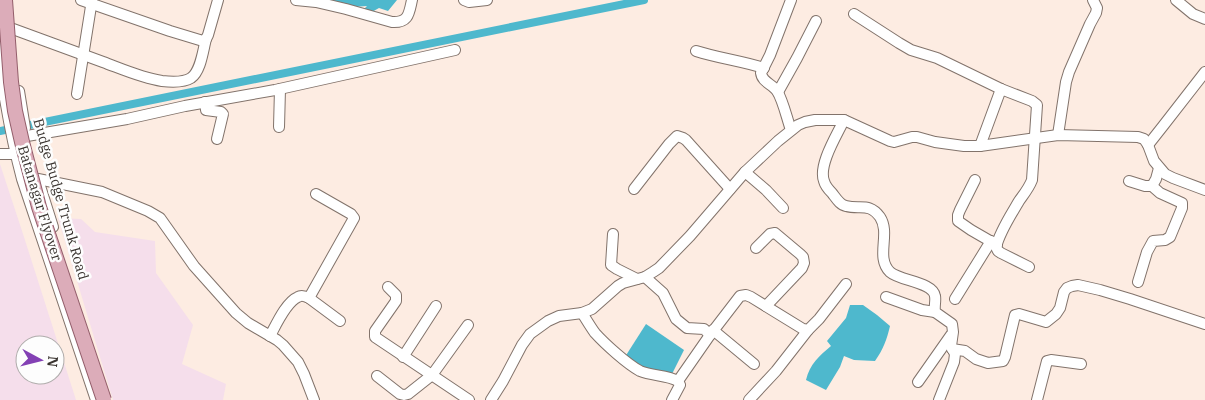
<svg xmlns="http://www.w3.org/2000/svg" width="1205" height="400" viewBox="0 0 1205 400" font-family="'IBM Plex Serif',serif">
<rect width="100%" height="100%" fill="#fdece2"/>
<g fill="#f5deeb" fill-rule="evenodd">
<path d="M0,164L24,237L76,400H0ZM25,345H55V375H25Z"/>
<path d="M58,218L81,219L95,232L155,241L156,273L193,325L182,364L226,384L223,400H113Z"/>
</g>
<g fill="#4eb8cd">
<path d="M323,0H397L388,11L379,8L370,13L364,9L367,6L353,7Z"/>
<path d="M850,305H863L877,315L890,326C887,339 883,350 875,361L854,360L844,356L840,367L826,390L806,380C810,364 819,356 831,346L827,341L846,318Z"/>
<path d="M646,324L684,350L671,376L649,375L623,360Z"/>
</g>
<g fill="none" stroke-linecap="round" stroke-linejoin="round">
<path stroke="#4eb8cd" stroke-width="8" d="M0,131L644,0"/>
<g stroke="#82736b" stroke-width="12">
<g id="minor">
<path d="M81,0L170,31L203,41L206,39L208,35L218,0"/>
<path d="M296,0L316,2L346,9L392,22C409,23 409,13 412,0"/>
<path d="M464,0L469,2L487,0"/>
<path d="M1176,0L1193,14L1205,19"/>
<path d="M854,14L899,43L911,50L937,58L1001,89L1032,101L1037,105L1032,180C1029,188 1024,194 1019,201C1011,215 1000,231 996,247L998,251L1001,253L1029,267"/>
<path d="M13,29C43,40 73,51 103,62C122,69 142,78 162,81C171,82 183,83 191,78C201,71 203,50 206,39"/>
<path d="M0,41C1,56 1,72 3,87C8,118 14,149 22,179L96,400"/>
<path d="M696,51C718,58 741,61 764,68"/>
<path d="M19,91L25,128"/>
<path d="M778,92L797,58L816,21"/>
<path d="M77,94L92,0"/>
<path d="M205,102L206,110L221,112L223,114L217,139"/>
<path d="M844,120C837,135 818,165 824,181C825,185 829,190 832,193C836,198 840,205 846,206C860,210 869,202 880,217C891,234 875,257 890,272C900,281 933,282 935,296C936,301 934,306 935,312L952,324L953,332L951,346L955,354L954,362L939,400"/>
<path d="M279,127L280,89"/>
<path d="M791,130C787,119 783,100 777,91C772,84 762,82 761,73L770,55L791,0"/>
<path d="M1058,135L1066,82L1069,72L1090,24L1096,13L1097,8L1093,0"/>
<path d="M27,136L127,119L185,106L275,90L455,50"/>
<path d="M1148,145L1163,126L1205,72"/>
<path d="M980,146L1001,89"/>
<path d="M0,154H21"/>
<path d="M745,172L766,190L783,208"/>
<path d="M38,179L102,192L148,211L160,218L194,266L236,313L248,323L277,340L283,345L298,362L304,374L314,400"/>
<path d="M975,180L960,210L958,215V221L971,230L997,245"/>
<path d="M1129,181L1145,186H1152L1156,179L1159,168"/>
<path d="M40,186L53,227"/>
<path d="M634,189L669,144L677,136L683,138L686,140L730,189"/>
<path d="M613,234L611,265L617,269L637,279"/>
<path d="M756,248L770,234L775,233L800,254L803,257L804,263L802,268L766,306"/>
<path d="M645,277L663,293L676,319L687,328L704,329L710,335"/>
<path d="M1138,282L1147,252L1153,241L1165,240L1170,237L1182,208V203L1160,193L1152,186"/>
<path d="M388,287L396,295V301L375,331V337L469,400"/>
<path d="M886,297L922,310L935,312"/>
<path d="M309,298L354,218L351,214L316,194"/>
<path d="M955,299L991,241"/>
<path d="M582,313C586,319 590,326 595,333C605,344 627,364 640,371C652,376 667,375 678,381L680,385L672,400"/>
<path d="M713,330L754,364"/>
<path d="M270,336C276,325 286,302 298,297C301,295 305,296 309,298L340,321"/>
<path d="M952,349L965,351L976,359L988,363L1003,361L1005,357L1015,315L1019,314L1046,322L1056,314L1060,308L1064,292L1067,288L1072,286L1078,285L1100,290L1130,299L1205,324"/>
<path d="M403,357L436,306"/>
<path d="M377,376L400,394L404,395L408,394L432,375L468,325"/>
<path d="M678,381L710,335L740,296L746,295L751,297L803,329L808,330L819,319L846,284"/>
<path d="M918,382L951,335"/>
<path d="M491,400L503,381L522,345L530,334L548,321L559,316L582,313L592,309L618,286L623,283L645,277L653,272L659,268L690,236L745,172L778,141L798,125L805,122L815,120H844L890,141L894,142L912,137H917L935,142L964,146H980L1058,135L1138,137L1144,139L1148,145L1154,161L1165,174L1173,178L1205,190"/>
<path d="M749,400L776,371L808,330"/>
<path d="M1037,400L1047,361L1051,360L1081,364"/>
</g>
</g>
<use href="#minor" stroke="#fff" stroke-width="10"/>
<g stroke="#935e6b" stroke-width="16" stroke-linecap="butt">
<path id="major-bridge" d="M5,0L11,82L15,111L22,142L39,207L104,400"/>
</g>
<use href="#major-bridge" stroke="#dcacb9" stroke-width="14"/>
</g>
<g text-anchor="middle" stroke-width="5" stroke-linejoin="round" paint-order="stroke">
<g font-size="14" fill="#39332f" stroke="#fdfdfd">
<text transform="translate(61 199) rotate(74)" y="5">Budge Budge Trunk Road</text>
<text transform="translate(40 203) rotate(73)" y="5">Batanagar Flyover</text>
</g>
</g>
<g transform="translate(40 360) rotate(97)"><circle r="24" fill="#fdfdfd" stroke="#afacab"/>
<path d="M0-4L9 19L0 12L-9 19Z" fill="#8340b4"/>
<text y="-8" font-size="14" font-weight="bold" text-anchor="middle" fill="#39332f">N</text>
</g>
</svg>
